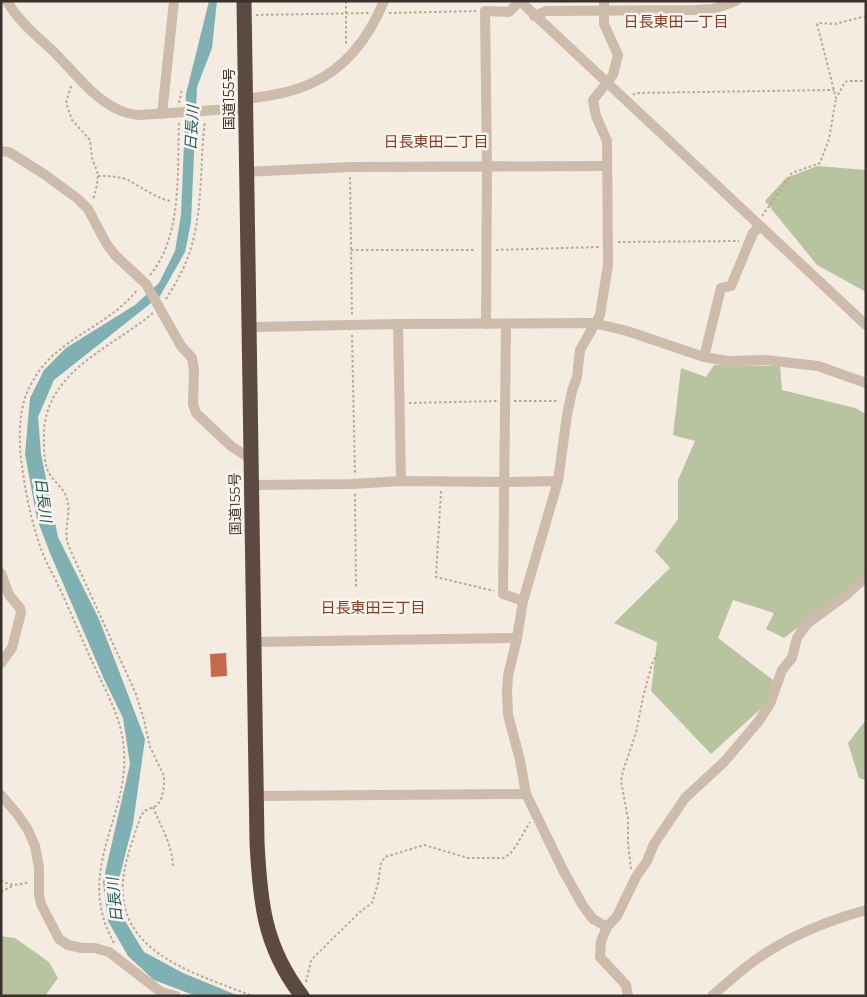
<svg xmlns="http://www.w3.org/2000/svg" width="867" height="997" viewBox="0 0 867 997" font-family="Montserrat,'Noto Sans JP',sans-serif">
<rect width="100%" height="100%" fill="#f4ebe1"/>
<g fill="#b8c4a0">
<path d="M817,166L866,170V292L817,265L765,201L786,178Z"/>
<path d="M714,365L780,366L782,390L855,408L866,414V576L784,638L766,629L774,613L733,600L718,638L773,680L766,704L711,754L651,691L657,642L614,623L670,568L655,551L678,519V480L695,441L673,435L681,368L706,377Z"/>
<path d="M866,720V780L859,778L848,743Z"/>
<path d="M1,936L15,938L49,962L58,978L45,996H1Z"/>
</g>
<path fill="#7fb0b2" d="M209,1H217L212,48L197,87L191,222L185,252L160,296L54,380L38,417L41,454L58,537L99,619L145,739L133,824L118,883L122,916L144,952L183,973L239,996H196L154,980L128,956L108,921L103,882L130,764L123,718L104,679L50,553L37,519L25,454L30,398L44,370L66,348L135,305L159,283L175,251L181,215L186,94Z"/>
<path fill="#c8694b" d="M226,653L227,676L211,677L210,654Z"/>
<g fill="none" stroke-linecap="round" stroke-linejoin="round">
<g stroke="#b9a596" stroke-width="2" stroke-dasharray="2.5 2.5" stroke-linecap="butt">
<path d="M346,1V44"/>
<path d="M389,13L476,11"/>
<path d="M256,15L369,13"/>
<path d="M866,16L835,24L820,23L817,24L836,98C850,76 839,82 866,81"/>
<path d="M71,86L66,103L72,120L90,140L92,158L98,174L97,185L93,200"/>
<path d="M633,95L636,93L834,90"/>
<path d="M179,103L182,89"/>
<path d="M98,176C109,176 120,176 130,181C144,189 154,197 170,201"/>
<path d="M350,177L352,315"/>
<path d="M762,216L792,173L820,163L829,139L836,98"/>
<path d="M618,242L739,241"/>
<path d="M351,250H476"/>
<path d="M496,250L599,247"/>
<path d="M150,275C183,236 177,169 179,121"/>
<path d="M166,299C178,280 190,258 194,236C203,198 200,159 205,121"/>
<path d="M153,313C109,350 41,373 44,440C44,449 44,462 48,471C52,481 64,487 67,499C72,517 62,529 69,547L136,694L144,720L150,747L164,776V787L161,800L156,806L144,811L140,818C134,838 125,859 123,881C117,955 199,974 252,996"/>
<path d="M352,335L355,475"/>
<path d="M514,401H559"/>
<path d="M409,403L497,401"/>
<path d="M441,491L436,577L494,591"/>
<path d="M355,494L356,588"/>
<path d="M153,807C161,827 173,846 173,868"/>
<path d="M631,869L628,843V819L621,781L623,771L636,733L643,697L652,664L659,650"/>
<path d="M1,880C11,887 18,885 29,882"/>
<path d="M1,892L14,885"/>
<path d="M114,943C72,867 134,815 123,741C119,712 102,684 90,657C79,633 69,608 58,585C53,574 47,565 43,554C32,526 26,495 22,466C18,440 18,403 33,381C39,370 47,360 57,352C83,330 116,317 137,290"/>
<path d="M306,982L311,961L315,956L360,912L372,903L378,883L381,863L385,857L424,845L468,858H503C513,856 524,831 530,822"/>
<path d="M4,994L7,996"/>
</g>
<g stroke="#cdbbac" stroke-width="10">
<path d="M7,1C18,21 38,37 54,52C73,71 92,97 117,109C124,113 131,114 139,115L245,108"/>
<path d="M604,1V24L618,55L613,75L593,100L596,116L607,141L608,265L600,315L580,350L577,377L572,391L567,415L558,481L523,601L517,638L508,676L507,692L508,715L520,760L526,794L563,870L583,906L593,919L607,927"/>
<path d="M534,16L546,11L695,10L713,9L736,1"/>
<path d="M246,99C268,96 291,93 312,83C347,67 370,35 384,1"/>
<path d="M162,114L174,1"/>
<path d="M1,151L9,152L44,174L78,199L88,209L106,243L115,255L146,284L181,346L192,358L194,370L193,404L196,413L231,446L251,459"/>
<path d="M246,172L350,167L606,166"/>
<path d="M398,324L401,481"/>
<path d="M486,324L487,166L485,11L509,12L520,1L866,325"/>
<path d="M506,324L503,594L523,601"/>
<path d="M248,327L398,324L594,323L627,331L704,357L728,361L766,360L818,366L866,383"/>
<path d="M704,357L721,288L731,286L753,233L760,226"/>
<path d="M252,485L352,484L401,481L504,482L558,481"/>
<path d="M1,573L9,595L20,608L21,613L12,648L1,663"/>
<path d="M253,642L517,638"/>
<path d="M1,795L18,815L28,830L35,846L39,868V895L41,904L59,939L68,945L82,948H95L109,952L161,992L163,996"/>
<path d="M256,796L526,794"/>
<path d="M161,992L176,996"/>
<path d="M628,996L626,985L600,957L601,941L607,927L617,916L636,877L647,861L654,844L685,798L724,762L758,722L770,704L782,670L792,658L797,638L803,629L808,623L845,596L866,577"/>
<path d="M712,996C726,984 739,972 754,961C787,937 826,921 866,910"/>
</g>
<path stroke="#5c4a42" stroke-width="15" d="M244,1L257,842C260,902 264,947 302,996"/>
</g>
<g text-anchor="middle" stroke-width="5" stroke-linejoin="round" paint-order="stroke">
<g font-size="14" fill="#3b302b" stroke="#fbf5ee">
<text transform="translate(229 99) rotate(-90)" y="5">国道155号</text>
<text transform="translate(235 504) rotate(-91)" y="5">国道155号</text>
</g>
<g font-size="15" fill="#8c3b22" stroke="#fbf5ee">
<text x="676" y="27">日長東田一丁目</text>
<text x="436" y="147">日長東田二丁目</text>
<text x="373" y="613">日長東田三丁目</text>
</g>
<g font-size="15" font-style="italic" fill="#1f5a5e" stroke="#fbf5ee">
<text transform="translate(192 128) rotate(-87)" y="5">日長川</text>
<text transform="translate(43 500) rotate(82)" y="5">日長川</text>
<text transform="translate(115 900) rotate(-96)" y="5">日長川</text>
</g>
</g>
<rect width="867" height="997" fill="none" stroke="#3b302b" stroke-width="5"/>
</svg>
